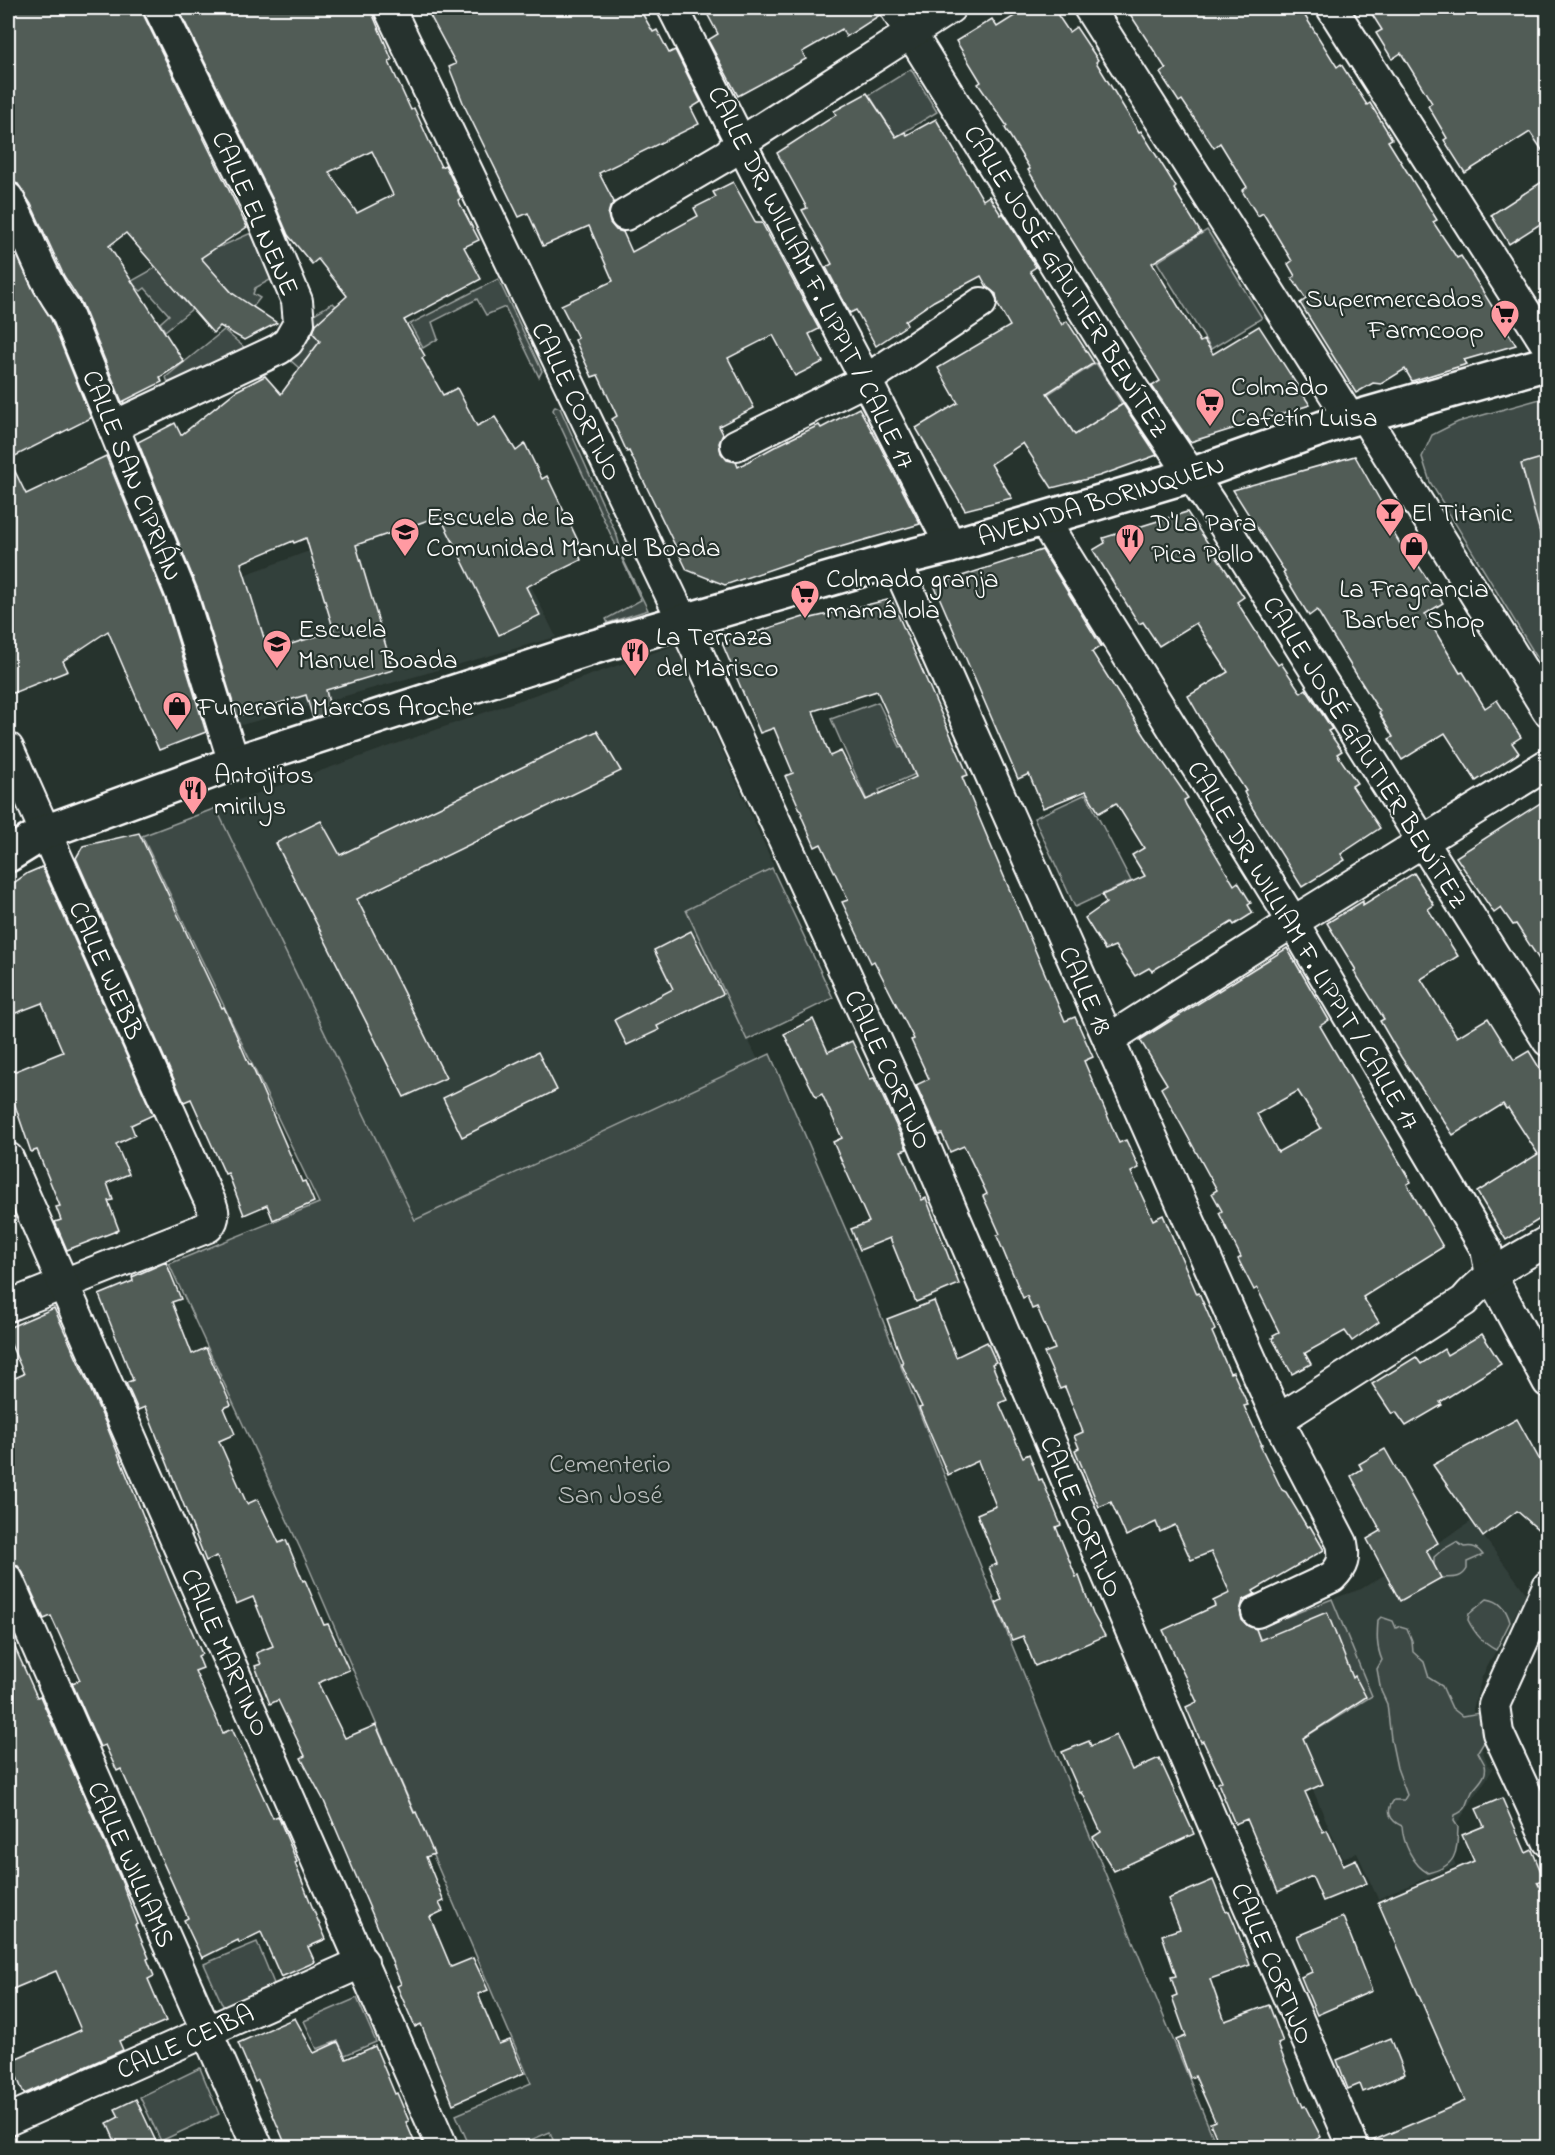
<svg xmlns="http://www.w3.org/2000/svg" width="1555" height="2155" viewBox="0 0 1555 2155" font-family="'Indie Flower',sans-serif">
<rect width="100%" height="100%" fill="#26332d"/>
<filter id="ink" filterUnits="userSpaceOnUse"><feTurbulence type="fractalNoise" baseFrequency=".0167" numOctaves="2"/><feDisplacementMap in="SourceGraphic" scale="12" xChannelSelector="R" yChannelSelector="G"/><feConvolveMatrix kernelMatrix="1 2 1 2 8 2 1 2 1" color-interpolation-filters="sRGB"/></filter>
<g filter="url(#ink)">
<g fill="#333f3a">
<path d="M434,387L556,637L238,726L198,592L355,534Z"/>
<path d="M675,645L774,866L687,910L758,1060L415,1221L216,808Z"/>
<path d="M1472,1521L1526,1593L1482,1677L1473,1709L1475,1731L1488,1765L1493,1769L1445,1842L1456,1865L1378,1899L1357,1853L1342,1858L1313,1790L1325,1785L1312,1756L1296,1761L1302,1739L1372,1696L1332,1599L1361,1589L1386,1574L1401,1601L1441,1578L1426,1550Z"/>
</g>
<g fill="#3e4944" stroke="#9ea4a2" stroke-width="1.5">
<path d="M911,69L937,112L896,137L869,95Z"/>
<path d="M1207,230L1262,318L1211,349L1157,262Z"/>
<path d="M251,233L272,279L255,288L253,294L260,298L253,307L244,305L210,269L180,296L192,309L165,331L160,323L169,315L145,288L141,291L130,282L166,262L222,246Z"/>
<path d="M498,279L542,371L539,377L505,307L486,315L477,299L432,322L438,339L423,348L410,324Z"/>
<path d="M333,303L336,306L311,331L321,342L299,368L291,361L259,377L255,374L312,315Z"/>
<path d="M224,330L245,348L169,386L166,377Z"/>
<path d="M1096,363L1122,404L1075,435L1048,394Z"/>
<path d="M1547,397V674L1430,482L1422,457L1432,435L1458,422Z"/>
<path d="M555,406L560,408L617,536L624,561L648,610L608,623L606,619L641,600L553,410Z"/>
<path d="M878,702L900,747L947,727L959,755L879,790L886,808L873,814L831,719Z"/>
<path d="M1086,794L1131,881L1075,907L1034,818Z"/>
<path d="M216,808L415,1220L770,1054L858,1258L1012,1645L1217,2147L556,2148L550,2132L514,2147H470L456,2115L531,2083L306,1561L169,1264L319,1203L142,836Z"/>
<path d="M772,868L833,998L747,1040L686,910Z"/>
<path d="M1456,1542L1464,1547C1473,1545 1478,1548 1483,1555L1467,1562V1569C1461,1580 1452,1577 1441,1578L1434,1565V1557L1442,1550Z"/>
<path d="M1332,1599L1372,1696L1302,1739L1256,1629Z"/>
<path d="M1487,1599C1501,1601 1507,1610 1510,1622L1496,1650C1484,1644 1474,1632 1468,1620L1469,1614Z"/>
<path d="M1381,1617L1393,1621L1396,1628L1400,1626L1407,1628L1412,1641L1413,1652L1424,1662L1429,1678L1442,1686L1452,1708L1462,1716L1480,1713L1488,1736L1478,1752C1480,1756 1483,1761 1485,1765C1488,1777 1477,1784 1472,1792C1466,1804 1470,1808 1455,1815L1454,1821L1458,1827C1457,1853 1457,1866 1428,1873C1413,1865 1403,1843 1402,1826C1390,1821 1385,1811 1394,1800H1404L1407,1795L1397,1768L1391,1739L1387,1704L1381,1691L1377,1669L1382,1660C1376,1646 1377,1634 1378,1620Z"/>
<path d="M257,1942L275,1986L224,2008L204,1964Z"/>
<path d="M357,1998L376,2042L345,2055L338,2041L317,2049L304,2021Z"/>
<path d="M200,2068L219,2114L161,2141L140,2097Z"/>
</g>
<g fill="#515c57" stroke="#fff" stroke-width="1.5" fill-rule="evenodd">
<path d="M17,8H142L144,16L247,227L201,258L232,293L277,323L244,340L220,326L213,333L126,233L109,246L184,362L160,377L162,382L122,402L82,304L64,276L31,204L18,184L8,181V12Z"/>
<path d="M178,8H370L392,60L389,62L411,110L414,108L441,167L445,165L461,198L458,200L479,240L464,247L481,279L404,320L425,356L422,358L443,395L457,388L477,426L495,417L516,451L525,444L542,479L547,476L579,543L575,545L581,560L526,587L540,615L499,635L440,516L356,545L393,670L326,690L331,712L313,718L306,695L237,716L198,590L138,442L175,423L181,435L236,391L265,376L281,394L320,341L313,333L316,324L347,296L318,259L312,264L288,235L274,202ZM372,151L393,195L357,213L329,172ZM306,538L334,631L268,651L241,563L293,541L294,543Z"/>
<path d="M426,8H639L653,32L657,30L669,53L675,50L701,102L691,108L699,124L599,173L614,202L610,207L608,215L610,223L616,230L623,232L632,252L698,216L694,208L716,197L713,192L733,182L756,223H762L819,329L809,334L823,362L795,376L773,335L728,358L754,408L719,426L723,434L719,443L721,453L727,460L736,462L738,467L778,445L819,425L821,428L859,408L880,446L920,524L816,554L725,585L687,570L629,451L627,452L612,419L617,416L598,375L592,377L575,340L578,338L561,305L613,281L589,226L543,246L528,213L519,217L464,105L449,67L456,64Z"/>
<path d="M704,8H878L880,15L846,37L842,29L802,52L806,59L738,96L708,40L718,34Z"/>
<path d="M1027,8H1053L1069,32L1076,27L1098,60L1096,62L1139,132L1141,131L1176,187L1174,189L1201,233L1152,263L1200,342L1204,340L1213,354L1259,326L1310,405L1190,442L1152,386L1160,381L1028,170L1030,169L1005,128L1007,126L978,84L981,82L956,41L992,19L997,27Z"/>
<path d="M1126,8H1300L1337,67L1341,64L1367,105L1370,103L1392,139L1388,141L1437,220L1433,222L1457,258L1461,256L1516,345L1464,360L1467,364L1412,381L1405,369L1381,384L1373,383L1356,393L1300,303L1306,299L1292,278L1295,276L1288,264L1292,261L1263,213L1258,216L1242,191L1247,187L1220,143L1214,148L1182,100L1179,102L1160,73L1166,69Z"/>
<path d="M1368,8H1548V159L1530,132L1465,173L1444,140L1447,138L1428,106L1432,103L1401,53L1392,59L1376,33L1382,30Z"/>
<path d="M867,93L896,137L905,132L907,135L936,119L983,200L989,196L1001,215L1003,213L1036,267L1030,271L1062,325L1067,321L1094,363L1047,393L1075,435L1123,404L1157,455L1099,476L1052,488L1023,443L991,464L1012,498L965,510L916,428L958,403L938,368L1010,326L998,305L996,294L987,287L981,276L934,301L905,321L907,325L876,346L856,310L850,313L826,267L832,264L802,210L807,208L777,153L836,115L834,111Z"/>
<path d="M1548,178V219L1509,244L1491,215Z"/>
<path d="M8,235L34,292L51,319L91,418L9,459L26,494L106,456L166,602L206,732L159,750L108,631L63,661L68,671L8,695Z"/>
<path d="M1355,456L1386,511L1381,513L1409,558L1413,557L1443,603L1425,614L1460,673L1463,672L1485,708L1497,700L1521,737L1512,743L1519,753L1476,781L1445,733L1402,760L1389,739L1393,737L1379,713L1380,712L1346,658L1317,610L1309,616L1283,573L1285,572L1233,490Z"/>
<path d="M1548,456V535L1541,536L1521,464Z"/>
<path d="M1187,512L1244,597L1237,602L1270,654L1278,665L1281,663L1301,693L1306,689L1332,729L1328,731L1342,751L1337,754L1357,783L1352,786L1380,828L1341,854L1345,860L1302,887L1253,809L1244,792L1246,791L1212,738L1188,696L1228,672L1196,623L1159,646L1143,622L1139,624L1093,550L1105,543L1103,538Z"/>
<path d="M1042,550L1101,646L1092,652L1145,736L1188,798L1184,800L1186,805L1234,885L1238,882L1251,903L1248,905L1253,913L1234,925L1232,922L1152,971L1149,968L1135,976L1115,946L1105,950L1085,918L1106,903L1102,895L1145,876L1132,855L1144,848L1116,803L1099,813L1086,791L1043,808L1029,774L1018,779L934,585Z"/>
<path d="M891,599L968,775L962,777L1065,1021L1075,1017L1093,1057L1084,1061L1119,1143L1126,1140L1139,1168L1131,1172L1153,1220L1163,1215L1197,1294L1199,1293L1215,1330L1212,1332L1230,1373L1233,1372L1248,1405L1244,1406L1262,1445H1260L1282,1490L1286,1492L1307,1527L1310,1526L1324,1550L1253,1591L1255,1594L1243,1600L1240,1611L1242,1620L1248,1626L1256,1629L1260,1640L1327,1612L1353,1678L1355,1676L1366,1697L1303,1738L1323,1784L1305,1792L1323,1832L1327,1830L1343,1865L1356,1859L1367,1883L1323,1901L1312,1876L1278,1892L1247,1819L1235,1824L1218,1783L1222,1781L1203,1741L1201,1742L1186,1707L1197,1702L1163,1630L1215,1606L1213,1601L1230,1593L1211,1552L1191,1560L1175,1525L1160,1532L1156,1522L1126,1536L1111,1502L1099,1507L1075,1450L1079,1448L1074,1436L1083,1432L1065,1387L1060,1389L1044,1353L1055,1349L1037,1307L1032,1309L1027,1296L1023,1298L997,1236L1000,1234L983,1196L987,1194L964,1146L950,1152L942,1134L939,1135L916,1085L929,1079L911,1040L914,1039L874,961L871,963L842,902L848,900L821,844L815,847L801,815L802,814L785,776L793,773L774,728L760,733L722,643L810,615L811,618ZM877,691L916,777L866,800L841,751L830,756L813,711Z"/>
<path d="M597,731L621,771L357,899L446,1078L404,1097L276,843L321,821L340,855Z"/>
<path d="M1548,798V973L1516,924L1513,925L1501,908L1494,913L1456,857Z"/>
<path d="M139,833L222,1008L224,1007L249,1064H251L302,1182L305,1181L314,1202L273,1220L267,1205L244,1215L228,1173L225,1174L191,1099L184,1102L76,858L83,846Z"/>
<path d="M42,867L153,1115L131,1125L135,1135L116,1144L129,1174L107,1183L113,1200L108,1201L119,1230L67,1250L55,1222L61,1220L56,1207L60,1206L37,1150L31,1152L8,1085V1074L63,1052L42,1003L8,1016V887L28,873Z"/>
<path d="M1414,873L1434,905L1428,909L1458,956L1421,979L1457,1037L1488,1018L1514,1060L1529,1051L1548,1082V1214L1506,1240L1477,1192L1538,1154L1508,1108L1506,1109L1503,1104L1453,1135L1401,1057L1380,1021L1384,1019L1354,971L1356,970L1327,923L1363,901V905Z"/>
<path d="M691,931L723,994L657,1026L659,1030L627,1045L614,1020L673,989L654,950Z"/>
<path d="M1287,948L1329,1020L1320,1026L1411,1182L1407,1184L1443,1247L1363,1297L1379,1322L1352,1341L1345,1331L1305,1353L1311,1364L1292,1374L1272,1338L1274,1337L1273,1335L1279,1332L1257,1288L1254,1290L1238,1259L1241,1257L1219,1213L1222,1211L1212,1193L1217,1190L1161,1088L1167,1084L1140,1040ZM1298,1091L1321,1128L1278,1152L1257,1114Z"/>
<path d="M813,1019L828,1052L852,1041L870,1079L874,1078L907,1149L901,1151L922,1200L926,1198L959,1284L916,1302L890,1238L860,1250L851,1229L869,1222L833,1142L842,1138L822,1094L816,1097L784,1034Z"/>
<path d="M538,1052L557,1090L462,1137L443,1098Z"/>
<path d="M166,1262L181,1299L172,1302L192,1354L206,1348L231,1405L224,1408L235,1434L219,1441L247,1504L258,1499L279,1543L286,1540L303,1581L305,1580L324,1625L328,1624L349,1670L318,1683L345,1738L376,1725L414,1813L416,1812L434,1854L426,1857L444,1901L439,1903L443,1911L430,1917L451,1967L473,1958L488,1990L478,1994L499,2044L510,2040L524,2073L453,2104L421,2024L415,2027L397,1986L401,1984L374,1918L324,1801L301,1758L305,1756L278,1700L270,1704L255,1666L261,1664L256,1653L273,1646L253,1597L236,1604L217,1556L206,1561L145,1407L138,1410L126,1383L133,1380L99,1295L133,1281L132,1277Z"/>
<path d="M934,1301L956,1357L987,1342L996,1362L992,1364L1007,1400L999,1403L1023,1457L1029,1454L1039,1480L1042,1479L1061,1525L1056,1527L1076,1577L1079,1576L1093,1614L1105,1636L1035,1666L1023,1636L1012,1640L996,1603L1002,1600L989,1567L997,1564L977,1514L996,1506L978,1461L948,1475L919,1408L922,1407L901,1363H903L887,1319Z"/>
<path d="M54,1308L106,1424L170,1582L202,1654L198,1656L203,1668L195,1671L223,1733L232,1729L273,1818L278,1816L297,1862L295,1863L313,1909L326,1939L308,1947L315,1962L281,1977L261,1932L239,1943L238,1940L202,1958L184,1920L188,1918L121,1769L117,1771L105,1745L100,1747L72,1683L80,1680L51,1616L44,1619L23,1573L18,1566L8,1563V1381L24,1374L8,1338V1328Z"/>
<path d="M1482,1334L1501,1364L1440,1402L1442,1405L1406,1426L1396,1412L1392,1414L1372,1384L1416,1357L1421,1364L1444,1349L1447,1355Z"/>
<path d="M1517,1419L1548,1475V1538L1517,1511L1483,1537L1433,1465Z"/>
<path d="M1385,1449L1438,1543L1426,1550L1441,1578L1400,1601L1367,1539L1381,1531L1351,1476L1362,1469L1359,1464Z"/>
<path d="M8,1622L12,1633L9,1634L37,1697L40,1696L121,1880L138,1924L135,1925L149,1958L147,1959L154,1976L148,1979L166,2021L119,2041L123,2050L24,2094L10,2061L81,2030L56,1971L8,1991Z"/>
<path d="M1116,1735L1132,1770L1159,1758L1194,1834L1114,1871L1093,1837L1101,1832L1082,1792L1080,1793L1062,1752L1089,1741L1091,1746Z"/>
<path d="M1502,1798L1526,1853L1532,1850L1544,1879L1537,1882L1548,1904V2148H1371L1370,2142L1465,2101L1378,1902L1474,1861L1462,1835L1484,1826L1476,1809Z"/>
<path d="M1213,1880L1226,1912L1229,1911L1235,1925L1250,1965L1210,1979L1225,2021L1269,2005L1283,2042L1278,2044L1303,2107L1305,2106L1321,2137L1301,2148H1221L1210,2123L1215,2121L1195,2076L1190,2078L1176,2040L1186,2036L1172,1997L1177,1995L1171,1977L1176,1976L1162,1935L1180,1929L1168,1899Z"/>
<path d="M1343,1917L1372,1991L1317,2015L1301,1977L1312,1972L1297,1936Z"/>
<path d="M295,2018L314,2053L338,2042L346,2059L375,2046L395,2094L397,2093L409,2121L406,2122L417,2148H287L258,2080L255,2082L238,2043Z"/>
<path d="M1391,2038L1405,2074L1363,2092L1360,2084L1348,2089L1337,2060Z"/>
<path d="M136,2099L159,2148H118L107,2123L119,2117L115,2109Z"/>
</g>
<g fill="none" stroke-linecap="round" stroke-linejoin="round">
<g stroke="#fff" stroke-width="34">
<g id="minor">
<path d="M389,8L683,621L918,1131L1227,1856L1354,2148"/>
<path d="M673,8L755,171L866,380L951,546"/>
<path d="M895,8L1124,375L1210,503L1548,1041"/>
<path d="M1089,8L1350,419"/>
<path d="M1332,8L1548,347"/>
<path d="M8,198C29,234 40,278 66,311L182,596L234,763"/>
<path d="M625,215L727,155L741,142L950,8"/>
<path d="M1364,416L1548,711"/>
<path d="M114,426L279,349L288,342L299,323L297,301L259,210L159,8"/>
<path d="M736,445L866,380L981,303"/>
<path d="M1043,519L1293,922L1486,1249L1491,1275L1548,1382"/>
<path d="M895,560L1278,1420L1342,1543C1345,1558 1343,1566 1332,1577L1257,1612"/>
<path d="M8,748L206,1193C212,1205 218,1216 208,1227L8,1306"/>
<path d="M1109,1039L1293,922L1548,764"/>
<path d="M8,1158L443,2148"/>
<path d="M1278,1420L1464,1301C1486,1274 1518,1258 1548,1241"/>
<path d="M8,1580L258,2148"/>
<path d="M1548,1586L1494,1705L1498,1733L1548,1841"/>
<path d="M8,2120L363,1962"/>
</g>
</g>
<g stroke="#fff" stroke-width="38">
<path id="tertiary" d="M8,855L45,832L234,763L594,647L895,560L951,546L1191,475L1337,423L1548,363"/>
</g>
<use href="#minor" stroke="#26332d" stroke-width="30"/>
<use href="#tertiary" stroke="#26332d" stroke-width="33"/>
</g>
</g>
<defs>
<g id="supermarket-pin" transform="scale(1.5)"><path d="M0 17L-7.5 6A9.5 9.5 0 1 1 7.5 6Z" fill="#ff9aa2" stroke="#26332d"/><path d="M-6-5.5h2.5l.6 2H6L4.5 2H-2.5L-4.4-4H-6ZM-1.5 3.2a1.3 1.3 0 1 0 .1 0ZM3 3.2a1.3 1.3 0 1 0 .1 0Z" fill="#111"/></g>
<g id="bar-pin" transform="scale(1.5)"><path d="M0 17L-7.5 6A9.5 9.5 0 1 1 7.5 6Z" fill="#ff9aa2" stroke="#26332d"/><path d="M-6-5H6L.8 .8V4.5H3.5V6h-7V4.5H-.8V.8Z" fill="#111"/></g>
<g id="school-pin" transform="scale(1.5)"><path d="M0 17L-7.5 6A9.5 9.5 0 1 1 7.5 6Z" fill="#ff9aa2" stroke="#26332d"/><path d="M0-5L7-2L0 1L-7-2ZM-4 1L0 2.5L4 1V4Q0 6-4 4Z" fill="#111"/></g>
<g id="restaurant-pin" transform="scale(1.5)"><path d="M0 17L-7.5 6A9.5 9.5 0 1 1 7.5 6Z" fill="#ff9aa2" stroke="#26332d"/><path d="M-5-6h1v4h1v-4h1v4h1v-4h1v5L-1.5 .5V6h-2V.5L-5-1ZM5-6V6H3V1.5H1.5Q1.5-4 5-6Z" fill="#111"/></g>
<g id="shop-pin" transform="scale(1.5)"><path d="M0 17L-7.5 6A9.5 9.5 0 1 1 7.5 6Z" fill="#ff9aa2" stroke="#26332d"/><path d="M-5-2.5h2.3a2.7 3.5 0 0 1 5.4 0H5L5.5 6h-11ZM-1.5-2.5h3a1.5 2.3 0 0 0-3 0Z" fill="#111"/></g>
</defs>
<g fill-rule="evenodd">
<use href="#supermarket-pin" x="1505" y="314"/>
<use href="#supermarket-pin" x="1210" y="402"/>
<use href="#bar-pin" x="1390" y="512"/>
<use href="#school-pin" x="405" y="532"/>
<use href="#restaurant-pin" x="1130" y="538"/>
<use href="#shop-pin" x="1414" y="546"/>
<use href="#supermarket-pin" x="805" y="594"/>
<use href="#school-pin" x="277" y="644"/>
<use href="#restaurant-pin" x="635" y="652"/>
<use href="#shop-pin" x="177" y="706"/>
<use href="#restaurant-pin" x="193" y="790"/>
</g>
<g text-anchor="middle" stroke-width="4.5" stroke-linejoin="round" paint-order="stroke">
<g font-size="27" fill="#fff" stroke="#26332d">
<text transform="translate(256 213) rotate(66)" y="9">CALLE EL NENE</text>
<text transform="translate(812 277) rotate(63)" y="9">CALLE DR. WILLIAM F. LIPPIT / CALLE 17</text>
<text transform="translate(1067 281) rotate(58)" y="9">CALLE JOSÉ GAUTIER BENÍTEZ</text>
<text transform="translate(577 401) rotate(64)" y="9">CALLE CORTIJO</text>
<text transform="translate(133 475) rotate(68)" y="9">CALLE SAN CIPRIÁN</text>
<text transform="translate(1101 500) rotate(-17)" y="9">AVENIDA BORINQUEN</text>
<text transform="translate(1366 752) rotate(58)" y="9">CALLE JOSÉ GAUTIER BENÍTEZ</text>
<text transform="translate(1304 945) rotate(59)" y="9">CALLE DR. WILLIAM F. LIPPIT / CALLE 17</text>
<text transform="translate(107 970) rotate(66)" y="9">CALLE WEBB</text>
<text transform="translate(1086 990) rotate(66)" y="9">CALLE 18</text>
<text transform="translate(889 1069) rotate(65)" y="9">CALLE CORTIJO</text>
<text transform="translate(1082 1516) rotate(67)" y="9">CALLE CORTIJO</text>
<text transform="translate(226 1652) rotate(66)" y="9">CALLE MARTINO</text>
<text transform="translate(132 1864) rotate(66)" y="9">CALLE WILLIAMS</text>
<text transform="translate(1273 1963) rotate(67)" y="9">CALLE CORTIJO</text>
<text transform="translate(185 2041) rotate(-24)" y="9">CALLE CEIBA</text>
</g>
<g font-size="27" fill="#fff" stroke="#26332d" text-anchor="start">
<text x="1484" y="307" text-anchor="end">Supermercados<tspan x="1484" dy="31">Farmcoop</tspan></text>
<text x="1231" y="395">Colmado<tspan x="1231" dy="31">Cafetín Luisa</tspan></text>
<text x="1411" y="521">El Titanic</text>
<text x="426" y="525">Escuela de la<tspan x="426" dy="31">Comunidad Manuel Boada</tspan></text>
<text x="1151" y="531">D'La Para<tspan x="1151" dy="31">Pica Pollo</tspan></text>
<text x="826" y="587">Colmado granja<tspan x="826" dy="31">mamá lola</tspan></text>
<text x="1414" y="597" text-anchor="middle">La Fragrancia<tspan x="1414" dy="31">Barber Shop</tspan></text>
<text x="298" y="637">Escuela<tspan x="298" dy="31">Manuel Boada</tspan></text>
<text x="656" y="645">La Terraza<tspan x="656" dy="31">del Marisco</tspan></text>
<text x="198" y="715">Funeraria Marcos Aroche</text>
<text x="214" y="783">Antojitos<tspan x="214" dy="31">mirilys</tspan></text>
</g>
<g font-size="27" fill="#bbbfbe" stroke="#26332d">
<text x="610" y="1472">Cementerio<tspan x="610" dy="31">San José</tspan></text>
</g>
</g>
<rect width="1555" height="2155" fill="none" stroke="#26332d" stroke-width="30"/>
<rect x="15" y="15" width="1525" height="2125" fill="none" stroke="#fff" stroke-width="2" filter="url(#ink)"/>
</svg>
